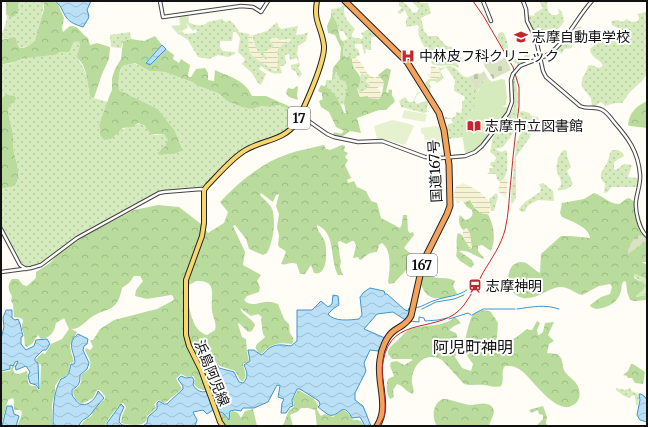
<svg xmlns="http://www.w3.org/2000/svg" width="648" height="427" viewBox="0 0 648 427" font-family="Merriweather,'Noto Sans JP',serif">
<defs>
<pattern id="farmland-rules" width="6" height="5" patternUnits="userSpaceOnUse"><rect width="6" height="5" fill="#f6f3d4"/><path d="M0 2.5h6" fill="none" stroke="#d2cfb5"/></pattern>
<pattern id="grass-dots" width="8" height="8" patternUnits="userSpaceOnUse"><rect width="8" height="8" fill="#d5ebbd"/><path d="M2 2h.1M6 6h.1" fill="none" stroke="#b6c8a1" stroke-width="1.8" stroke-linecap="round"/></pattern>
<pattern id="forest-crowns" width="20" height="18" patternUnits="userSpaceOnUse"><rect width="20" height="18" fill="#b9dc9c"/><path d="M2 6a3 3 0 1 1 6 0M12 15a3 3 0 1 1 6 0" fill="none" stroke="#9ebc85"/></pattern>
<pattern id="cemetery-stones" width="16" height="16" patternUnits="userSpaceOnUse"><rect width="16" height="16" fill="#d9e3c4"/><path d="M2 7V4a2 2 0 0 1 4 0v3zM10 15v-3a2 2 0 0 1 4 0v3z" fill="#b9c2a7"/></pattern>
<pattern id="water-waves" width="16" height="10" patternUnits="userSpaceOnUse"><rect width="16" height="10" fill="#b9e0f7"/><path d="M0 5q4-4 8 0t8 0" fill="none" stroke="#9ebfd3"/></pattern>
</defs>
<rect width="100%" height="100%" fill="#fffdf5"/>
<g fill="url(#farmland-rules)">
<path d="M249,34L253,35L252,40L255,46L260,54L266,60L267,58L263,53V51L270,49L272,43L270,41V39L278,37L279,40L282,41L291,39L290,42L283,44L277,50L278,57L277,71H274L268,66L253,57L248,48Z"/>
<path d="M355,57L362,64L367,73L365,75L361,74L352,64V59Z"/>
<path d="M431,66L436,67V69H438L441,75L438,79L435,80L429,77L427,74H431Z"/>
<path d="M370,75L375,78L378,75L384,82L383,87H379L376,89H380V92L382,93L379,99L360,97L359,92L367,91L366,87L371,85L366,80L370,76Z"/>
<path d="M505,178L508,179L506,198L498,191L500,182Z"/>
<path d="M464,183L480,192L489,201L490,207L489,216L487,214H482L478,212L471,201L464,203L462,200L458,203L455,200L454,195L456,186Z"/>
<path d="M466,228L470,234L472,245L470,249L468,247L463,235V230Z"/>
</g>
<g fill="url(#grass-dots)">
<path d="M23,1H44C44,8 38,36 34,41C31,45 25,47 20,48L18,46L16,38H6L1,40C1,31 9,21 6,13L15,16L18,13V6L19,2Z"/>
<path d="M399,1C406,1 409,8 413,13L417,12L419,9L411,1H421V3H428L431,13L421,18L424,31L428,36H437L446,46L452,47L455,54L462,58L465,61L457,63L459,68C449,62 442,68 432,64C431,61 430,57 429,54C424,46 416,36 419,26L417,25L406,27V20L408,17L405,10L400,14L397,12L402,8L399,6Z"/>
<path d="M539,1H548C546,6 548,13 552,15H557L559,14L558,8L562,12L564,22L558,29L550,45L549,43L550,39V32L546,31L537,37L529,23L528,15L534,16L535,13L543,8Z"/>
<path d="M346,3L348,6L344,8C343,18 350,23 355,29L352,34V37L362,39L363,36L361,33L371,28L375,32L374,34L376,37H371V50L365,49L366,53L364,54L362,44H355V48L358,49L360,55L352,59L349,55L347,58L343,55L344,48L342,41L348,39L343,31H339C337,23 331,16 331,9L340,8Z"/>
<path d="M647,10V74L641,82L630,92L622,103H615L605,106L604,104L600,102L596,106H592C591,103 592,99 590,97C586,91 580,88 582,80C583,75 587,72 588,66L591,65L599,68L603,66C600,58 591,59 590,49L595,44V40C602,34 610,31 618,34L621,32L620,29L612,25L611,21L618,20L622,22L627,19L631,22L638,21L639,19L638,14L645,12Z"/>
<path d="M222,19L226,22L229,20L234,24L239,32L249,34C247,56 250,54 266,65C269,67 271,69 274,71H277V69L278,57L277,50L283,44L290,42L291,39L279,40L278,37L270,39V41L274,46L270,49L263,52V53L267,58L266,60C259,54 252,44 253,35L267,31L277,22L279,27L281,29L298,26L296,35L304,34L308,32L306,41L298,46L297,54L300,65L298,67L302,74L299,78L295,71L291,69V65L299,63L297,58L290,60L289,54L285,55L286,63L284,66H280L282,73C273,75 269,72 261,66L259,69L266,74L261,85L258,83L252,73L242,64L245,59L238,52L240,38L236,32H233L232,41H220V47L223,51L235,52V54L228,57L218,55L209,59L198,57L188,40L177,33L182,31L185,34L196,33L197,30L195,29L193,31L186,23L187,22C193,24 198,27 206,24L207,22Z"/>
<path d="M581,26L585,35L582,44L579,42L576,31L572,34L573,44L570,33L574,29Z"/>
<path d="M130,32L131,39L123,41L121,48L111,47L110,35Z"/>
<path d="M502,32C509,37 506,49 512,58L517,59L518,61H521L524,56L530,52V60L518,65L509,59L497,38L499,33Z"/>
<path d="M569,38L573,45C571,51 567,47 564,49L562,54L557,50L566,39Z"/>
<path d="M76,41H79L80,43L79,61C88,72 87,83 90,97L108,102L99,125V131L121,130L134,125L136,124H142L155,135L165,134L169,140L165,146L163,155L174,154L183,149L175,131L158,109L119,90L118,77L122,66L134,63L149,71L165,72L192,82L201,87L218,93L227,101L252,109L262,106L270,107L279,105L299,114L294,124L284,134L250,146L202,187C188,192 173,189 159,192L73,239L38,265L30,267L24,266L19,260L1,226V189L15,186C23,173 15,161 13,147C13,143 14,138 13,134C12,125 7,116 9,106L15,101C10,96 8,94 1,98V66C5,63 8,64 13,63C18,61 23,58 28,57C39,55 51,58 59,52C73,53 68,48 76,41Z"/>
<path d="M448,66L454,67C459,71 463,79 469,77L473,85L474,94L480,83L488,78L491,81L484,85L478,90L475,107L471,112L463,137L448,139L447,128L448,124L453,123L451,119H445V117L452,118L456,116V112L461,113L462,110V102L465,99L464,96L454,91L455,80L446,67L440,71L444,78L437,83L435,81H430L429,83L431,88H430L431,92H430L427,90L426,85H424L429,79H438L441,75L438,67L441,68Z"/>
<path d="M336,72H338L342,80H345L347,87L345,104L341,105L331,91L327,89L325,86L326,80H333Z"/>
<path d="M367,73L370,76L366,81L371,86L366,87L367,90L359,92L357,89L361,74L365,75Z"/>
<path d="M514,77C520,89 518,117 514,130C512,136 507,142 503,147L495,149L501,152L506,150L507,152C507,161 510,176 500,182L497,179L496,174H487L490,171L489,168H492L493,167L490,165L491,162H494L496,158L495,156L490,152C492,146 491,140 495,134C500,125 509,119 513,108C517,98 511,87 514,77Z"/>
<path d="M423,91L417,95L414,101L417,104L429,100L427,107V112L424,113L401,107L399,101L405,97L409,102H413L417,93Z"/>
<path d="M523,111L529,113L531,116L538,117L539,124L549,122L554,123L533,129L531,132L530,137L516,157V198L512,204L511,202V196L516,145L521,131L518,128L520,112Z"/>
<path d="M564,150L567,151V156L571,167L567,171L573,184C570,188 563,191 558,190V189L561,185C562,173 553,176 558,159C560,155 560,153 564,150Z"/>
<path d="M613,150H618L623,153L624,156L614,162V169L616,170L624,164L632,165L628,177L638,178L639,185L637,187H611L608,192L604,193L605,184C595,173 606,169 608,160C609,157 610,154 611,151Z"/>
<path d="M543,183L553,191L554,201L538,200L527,206L525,212L520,211L519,209L525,202L540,192L541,188L539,185L540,184Z"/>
<path d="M496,193L498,196L494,211H491L489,199Z"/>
<path d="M635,274L647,279V295L636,297L644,289V283L634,277V275Z"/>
<path d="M616,388L625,390L630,388L631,391L637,393L639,398L638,405H636L635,396L633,395L629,398L624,396L616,390Z"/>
</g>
<g fill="url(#forest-crowns)" fill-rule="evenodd">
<path d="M6,1L19,2L18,6V13L15,16L10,17L6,13Z"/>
<path d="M44,1H52L58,4L64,18L62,28L63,32L70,26C80,26 81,34 88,38L90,45L97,43L110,47L109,59L102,74L94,98L90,97L86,73L83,65L77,57L80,45L79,41L74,42L69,52H60L55,55L24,58L15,62L4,64L1,66V40L14,37L16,38C17,41 17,46 20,48C25,49 33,43 35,40L44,9Z"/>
<path d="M331,12L337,24L340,38L344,44L343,55L347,58L349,55L352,59C351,73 367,72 357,89L360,97L368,96V98L379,99L382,94L384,82L378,75L387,68L391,70L386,92L388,93L389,89L392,90V95L395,101L386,110H379L357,118L361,133L350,131C344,136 340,139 333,135L334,132L341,134L344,131L336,127L329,112L321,107L319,101L323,99L322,97V93L318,91L321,85C333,88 340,102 344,113H346L344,103L347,87L345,81L340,80L337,72H336L333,80H332L333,68L340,59L341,48L335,35L328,33L327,26L331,17Z"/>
<path d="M155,36L162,45L146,62L150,65L166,49L174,55L173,59L179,63L181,59L190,65L188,75L189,77H191L196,69L205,68L208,73V80L214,81L215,70C230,77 245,80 252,96H266L300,111L299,114L279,105L270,107L262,106L252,109L242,107L227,101L218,93L201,87L192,82L165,72L149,71L135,63L122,66C118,74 118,81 119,90L158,109L175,131L183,150L174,154L159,155L158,153L165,146L168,140L164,134H151L144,125L138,123L132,127L123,128L111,139L104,140L100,135L99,125L109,97L112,90V78L115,69L121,59L123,41L131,39L144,41Z"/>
<path d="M297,86L298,87L297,95L298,100L289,97L286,93L288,88L293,89Z"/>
<path d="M6,95L14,96L16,98L15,101L9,106C7,116 12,125 13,134C14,138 13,143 13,147C15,161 23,173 15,186L1,189V98Z"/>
<path d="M647,101V128L630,126L628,125C629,112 637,106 647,101Z"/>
<path d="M324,145L326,149L330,150L342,145L345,146L344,151L348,153L345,157L348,160L345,165L351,178L347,180L348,183L354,181L357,187L366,191L371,201L377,203L381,218L400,228L402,224L403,215H407L408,231L410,233L413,232L414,235L404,248L412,255L411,260L412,263L417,262L424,264L430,276C440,280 447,276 455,281L453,286L457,294C449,297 436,301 429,296C425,294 422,287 420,283L422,272L411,265L394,283L389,284L388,281C390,271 392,250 382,243L379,245L377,252C368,253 368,254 361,260L359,259L358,257L353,258L356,246L354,241H352L346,244L340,241L338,242L340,258L341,261L340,267L343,275H338C329,260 337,233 317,225V228C319,232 323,237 325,242C327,250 328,277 314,273L311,265L305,274H300L297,264C289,261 287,266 281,264L286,252L284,250L279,247L278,245L279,235L277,227L279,214L276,206L279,194L276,195L273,202L261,193L260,195C264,199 268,203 271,207C277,219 273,242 267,253L263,255L249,249L246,239L235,225L233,226L245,252L243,265L261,275L257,281L260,287L259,292L247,296L244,300C250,307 258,303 265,302C269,301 274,303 278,304L284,319L289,324C290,327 289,331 290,333C293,338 295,339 292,344C283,343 276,342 268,348C264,351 264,353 260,354C250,345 260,343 265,337L263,334L261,319L262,317L258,314L251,316L240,308C242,315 252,318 255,325L252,331L248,332L239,323L238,324L242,337L246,339L247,353L249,361L248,363H244L243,364C244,371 248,375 243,381H241L235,371L220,366L215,362L209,361L207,365V367L219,380V384C211,388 202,395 194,384L195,379L193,376L187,377L181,374L176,379L182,389L166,402L164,403L159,400L156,402L154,404L156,408C154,411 150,413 148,415C145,419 148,417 146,421C142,427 128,425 121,423L122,416L126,407L123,403C119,404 106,421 105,426H81L83,422L92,415L93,410L105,399V396L100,390H97L93,398L82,404C77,402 73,396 73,391C80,386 82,384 81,375C83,373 87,371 89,369C93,362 87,355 85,350L86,348L90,350L93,347L90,340H93L100,329L114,320L157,309L174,300L173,296L171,295L147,299L135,296L136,290L143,281L140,276H134L129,283L122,288C121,293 119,301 115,305C109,311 101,311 95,315C86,319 81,330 71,329L77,332L70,345L71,352L74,362L70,363L69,372L65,377L60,378L55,386V393L52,404V426H17L21,417L22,412L20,410H14V401L13,398L8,400L1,425V372L10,371L12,366L16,363L13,369L14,373L19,374L27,371C29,378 25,387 36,386L37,389L40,390L41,365L36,361V359L42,353L45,354L51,344L62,339L69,329L64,318L56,323C54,332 51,338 41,339L38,335L32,344L27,347L25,346C24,343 25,339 24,336C22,326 21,331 23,320L21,318L14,317L13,304L11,301L12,296C8,290 7,285 12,279H18L23,285L27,286L36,278V272L50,263L59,253L76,240L134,210L158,205L179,207L201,224L208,233L224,223L228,212L220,202C239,182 261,163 288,154C299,150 312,148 324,145ZM196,281C219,280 210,296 212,311C213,318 217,323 215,330L207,335C190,331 188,301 187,286Z"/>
<path d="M594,193C601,195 610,204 618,204C622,204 624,199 629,198L635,202L644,229L647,235V262H642L647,265V279L635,274L634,275V278L644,283C647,290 639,292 636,297L647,295V300L634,301L630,300L627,291L626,282L624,281C621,285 622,286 621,291C618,303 607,308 596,309L591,307L590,305L601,297L610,294L612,287L610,284L599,286L582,295C574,293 568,286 559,287C547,289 536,300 523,298C502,293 505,262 521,262C529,262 533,270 540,273L541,254L561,236H570L590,238C589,227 571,221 562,217L560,213L562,203L584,199Z"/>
<path d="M470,200C474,207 478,215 487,214L489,216C494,227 496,239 491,251L482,245L478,246V251L484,258V259C475,257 469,249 459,251L472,260L474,264L471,268L460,261L456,256C458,248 455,240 458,233L462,235L470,249L472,248L470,234L467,228L463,230C459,226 458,219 460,215L465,220C470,219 474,216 472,210L467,207L464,203Z"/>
<path d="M483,310L489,311L491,312L498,323L496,348L497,355L503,338C516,341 517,336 527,329L530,330H532L537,321L540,323L537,330L538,335H539L543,332L545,323L554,322L548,335L554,341L549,344L547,353L557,354L561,358C563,362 562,366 564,370C567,377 576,379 579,389C580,394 580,399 576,403C573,405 569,408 565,407C550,405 534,382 523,372C518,368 512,365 505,366C500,372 505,379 501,386C495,388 491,386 484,385C477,384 471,386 464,384L442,360C427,351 413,363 412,379C411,385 415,388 413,394C407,393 404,386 397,384L393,390L394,397L390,399C386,394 386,385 388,379L394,376L390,366L391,362L397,361L404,365L413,360L411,359H392L388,354C388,348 392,345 396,342C401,337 405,332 410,329C425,324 443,328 455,317L461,323L454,326L449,330L456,333L457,335V352L455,357L462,368L471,371L473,364C470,360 466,354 464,350C463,346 470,319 472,316C475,312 479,311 483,310Z"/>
<path d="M633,364L645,372L643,384L635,383L632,378H628L627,376L623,375L628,371L631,364Z"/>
<path d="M298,390L313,398L318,405L317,410L321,416L325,414L333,417L340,411L344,410L347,412L353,420C360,419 361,421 364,426H317L315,410L308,408H301L297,412L290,415L293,426H282L284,423L289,410L294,407L293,399Z"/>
<path d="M443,399C453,399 462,405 472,405C479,404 488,401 493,408C496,414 490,420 489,426H462L456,425L452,426H437C431,416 433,403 443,399Z"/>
<path d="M543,406L547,417L546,423L548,426H536L543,419V415L539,414L538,410L531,413L529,410Z"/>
<path d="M253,409L257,426H224L219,413L224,414L227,419L229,420L231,412L233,411L238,413L241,418L245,411Z"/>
</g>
<g fill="url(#cemetery-stones)">
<path d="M505,57L511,70L493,79L484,65L483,59L491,60L494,58L497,62Z"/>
<path d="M484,71L488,78L480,83L474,94L473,85L469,77L477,73L480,74Z"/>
<path d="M644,235L645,236L646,241L628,254C627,246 633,243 635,236Z"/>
</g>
<g fill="#d5ebbd">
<path d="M188,14L189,22L186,23L188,27C185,31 181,30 177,33L171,26L180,25L179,16Z"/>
<path d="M502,79L505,80L507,97L506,105L502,107H509L507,113L481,145L472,151L465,153L462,133L464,118L473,110L477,93L481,87L487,83Z"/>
</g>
<g fill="#e6f2cf">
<path d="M404,110L427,114L425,122L402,118Z"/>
<path d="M392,120L410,124L414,126L405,145L384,139L377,138L374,126Z"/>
<path d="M436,126L442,127L445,148L428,150L426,148L424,135L421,133V128Z"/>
</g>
<g fill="url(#water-waves)" stroke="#3f96cf">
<path d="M54,1H91L87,10L89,16L88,19L83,27C77,25 70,23 66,17C62,11 61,4 54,1Z"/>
<path d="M162,45L166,49L150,65L146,63Z"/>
<path d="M370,288L384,291L385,294H387L405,310L408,311L409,308L411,309L407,321L393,312L377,314L364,329L385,338L378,351L370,350L364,363L366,371L355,393V400L363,406L371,426H365L360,417L352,418C342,399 340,418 329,415C325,413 321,409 318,407L320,405L319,401L300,389H297L292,400L293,406L290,407L286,413H281L282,403L284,399L278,397L280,386L277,385L268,402L254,408H243L241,411L235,410L230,411L229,420L223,413L213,410L207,414L203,410L193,412L197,420L195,426H143L147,423L148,417L157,409V403L159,401L164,404H167L183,389V386L178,379L181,376L186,378L192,377L194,380L193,385C199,394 205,393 214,388C217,386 219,386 222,382L220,379L210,370L217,364L219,368L234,372L239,382L243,383C249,377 247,372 244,365L250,361L248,350H254L261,355C264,354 266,351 268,349C276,343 283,345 291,346L297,341V310H312L321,301L328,307L332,304L333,295L338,296L339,305L333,309L328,314C334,322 350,320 359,319L362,315L360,297L364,292Z"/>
<path d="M6,310H12V318L15,320L18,319C21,324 21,330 23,336L21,337V344L26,350L34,346L36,340L47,339L50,344L46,350H43L35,358V361L38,363L39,389L36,385L30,383L28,376L30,372L26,366L16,370L15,366H16L18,361L15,362L13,366L10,365V369L1,371V339L4,327L3,318Z"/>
<path d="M78,334L88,339L87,344L84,346L83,350L89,363L87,369L80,375C80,384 79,385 72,390C72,394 72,396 75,399C82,411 95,402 98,391L104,398C99,404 95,408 91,414C87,419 81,419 79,426H53C53,412 53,391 61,379C70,376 69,372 71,364H74L75,362C74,351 66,343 78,334Z"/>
<path d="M639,394H641L645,397L647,400V422L640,420L637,415L640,400Z"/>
<path d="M121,404L124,407L120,416L119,422L122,425L132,426H107V423Z"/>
<path d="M7,406H12L14,414L19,416L16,426H2Z"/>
</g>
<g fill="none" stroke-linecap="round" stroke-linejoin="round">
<g stroke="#3f96cf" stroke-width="1">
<path d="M415,308C423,307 428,302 436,300C447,296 456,297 467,290"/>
<path d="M422,309L436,302L454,299L464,295"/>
<path d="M517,309C532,307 545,304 559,309"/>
<path d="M472,315L483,309H515"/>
<path d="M449,319L468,313L471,315"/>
<path d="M410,321L419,322V317L424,318L425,321L438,320L447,318"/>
</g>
<g stroke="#444" stroke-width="4.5">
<g id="minor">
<path d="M160,1L163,17L241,6L253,7L261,12L268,1"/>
<path d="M483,1L491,21"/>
<path d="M523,1L526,9L527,21L536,39L543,71L546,77L580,106C588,110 597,105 604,111C608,114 611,118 614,122C628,138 638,151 640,174C641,184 637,192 636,201C635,211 639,230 647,236"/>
<path d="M520,66C529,62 540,59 549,54C567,41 577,17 592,1"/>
<path d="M300,115L327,134L334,137L358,142L382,141L425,157L441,158L465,156L475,152L482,146L508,113L512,102L511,80L513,74"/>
<path d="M1,229L20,265L26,269"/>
<path d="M1,272L31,268L41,265L77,238L159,193L164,192L201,189L204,190"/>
</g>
</g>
<g stroke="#222" stroke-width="6">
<path id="major" d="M223,426L220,422L201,370L189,346L186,335V280L202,236L204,223V190L207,186C218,175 231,159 244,151C261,140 284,141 296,123C304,108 325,62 324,46C322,27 313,22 317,1"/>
</g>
<g stroke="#222" stroke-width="7">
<path id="highway" d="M345,1L407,62L439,113L444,130L449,165L450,206L447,214L423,262L411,316C407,324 401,326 395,330C386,336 381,350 380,360C376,382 390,406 377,426"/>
</g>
<use href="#minor" stroke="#fff" stroke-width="2.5"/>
<use href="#major" stroke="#f9d66b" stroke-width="4"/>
<use href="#highway" stroke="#f5a25d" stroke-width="5"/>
<path stroke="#c4262e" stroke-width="1" d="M379,426L384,417L385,411C386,394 380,378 383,362C391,312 441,336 464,305C472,294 478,282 484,271C492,258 501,245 505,230C509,214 509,196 511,179C513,154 516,130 519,106V87L513,67L484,17L473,1"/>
<g stroke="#444" stroke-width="4.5" stroke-linecap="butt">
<path id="minor-bridge" d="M513,74L520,66"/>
</g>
<use href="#minor-bridge" stroke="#fff" stroke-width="2.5"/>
</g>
<defs>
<g id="university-bare" transform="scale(1.08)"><path d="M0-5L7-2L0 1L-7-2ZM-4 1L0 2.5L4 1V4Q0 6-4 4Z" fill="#c4262e" stroke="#fff" stroke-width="2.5" paint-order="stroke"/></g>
<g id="hospital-bare" transform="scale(1.08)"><path d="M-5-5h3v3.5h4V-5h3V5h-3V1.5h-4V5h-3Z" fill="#c4262e" stroke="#fff" stroke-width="2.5" paint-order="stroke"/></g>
<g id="library-bare" transform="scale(1.08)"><path d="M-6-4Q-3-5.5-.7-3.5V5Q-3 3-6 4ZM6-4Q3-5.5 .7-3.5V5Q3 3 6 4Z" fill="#c4262e" stroke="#fff" stroke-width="2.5" paint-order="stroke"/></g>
<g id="station-bare" transform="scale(1.08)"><path d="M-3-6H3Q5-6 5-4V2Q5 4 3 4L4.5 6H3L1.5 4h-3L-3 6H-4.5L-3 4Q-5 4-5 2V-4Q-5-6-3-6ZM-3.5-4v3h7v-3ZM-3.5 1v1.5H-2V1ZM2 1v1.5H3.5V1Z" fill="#c4262e" stroke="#fff" stroke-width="2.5" paint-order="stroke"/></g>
</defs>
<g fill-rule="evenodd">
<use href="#university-bare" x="521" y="37"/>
<use href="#hospital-bare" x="408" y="56"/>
<use href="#library-bare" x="474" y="126"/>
<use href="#station-bare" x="475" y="286"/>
</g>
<g text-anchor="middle" stroke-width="4" stroke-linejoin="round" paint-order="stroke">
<g fill="#fff" stroke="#585858" stroke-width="1">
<rect x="288" y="107" width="22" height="22" rx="3"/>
<rect x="407" y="254" width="30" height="22" rx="3"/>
</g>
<g font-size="13" font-weight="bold" fill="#111">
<text x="299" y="123">17</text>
<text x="422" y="270">167</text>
</g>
<g font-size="14" fill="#111" stroke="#fff" text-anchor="start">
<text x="532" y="42">志摩自動車学校</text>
<text x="419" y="61">中林皮フ科クリニック</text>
<text x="485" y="131">志摩市立図書館</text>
<text x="486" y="291">志摩神明</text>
</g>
<g font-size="14" fill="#111" stroke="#fff">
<text transform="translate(435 171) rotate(-93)" y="5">国道167号</text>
<text transform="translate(212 373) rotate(68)" y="5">浜島阿児線</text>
</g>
<g font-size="16" fill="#111" stroke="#fff">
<text x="473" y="353">阿児町神明</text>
</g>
</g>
<rect width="648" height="427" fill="none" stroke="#111111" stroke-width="4"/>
</svg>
